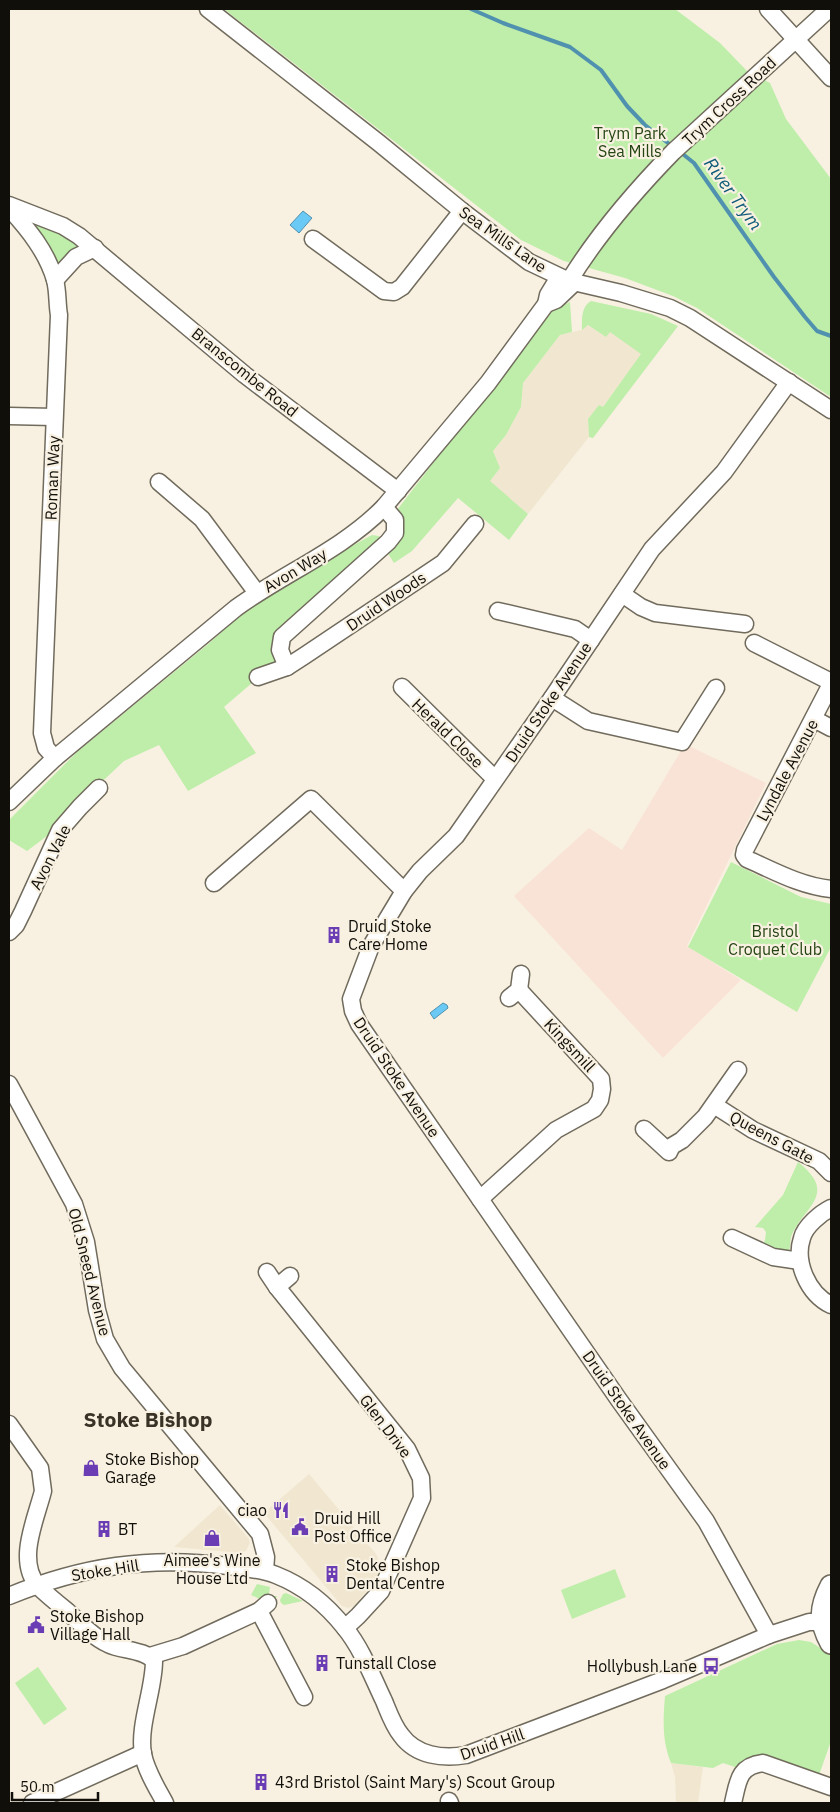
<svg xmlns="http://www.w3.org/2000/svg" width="840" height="1812" viewBox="0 0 840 1812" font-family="'IBM Plex Sans',sans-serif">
<rect width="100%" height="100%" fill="#f8f1e1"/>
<g fill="#f1e7d0">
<path d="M588,325L606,337L610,331L642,354L602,408L600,405L588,419L589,437L528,514L489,481L500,468L493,451L506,435L521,407L523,383L560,335L581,330Z"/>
<path d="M309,1474L376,1554L379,1561L380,1568L376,1580L354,1606L348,1608L342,1606L264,1513Z"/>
<path d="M220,1505L249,1539L250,1543L246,1551L240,1553L174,1547Z"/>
<path d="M671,1763L703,1767L698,1803H676L675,1777Z"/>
</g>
<path fill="#f9e3d6" d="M685,744L766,783L687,946L741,980L663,1058L514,896L589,828L622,850Z"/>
<g fill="#beeea9">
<path d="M224,9H675L720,43L747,71L770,83L786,119L831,179V397L697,308L673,296L625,278L564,261L521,240Z"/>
<path d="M29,219L52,228L77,243L78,250L58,266Z"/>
<path d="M591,301L651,314L678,326L593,438L589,437L588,419L599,405L603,407L641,354L610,332L606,337L588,325L582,330C582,319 581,307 591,301Z"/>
<path d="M570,302L572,332L560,335L523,383L521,407L506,435L493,451L500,468L490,481L528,514L509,540L458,498L412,551L394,563L387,552L397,510L548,314L559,307Z"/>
<path d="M372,535L379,536L382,543L275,640V663L224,707L256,753L188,791L159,745L124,761L72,810L51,833L27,851L9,840V820L77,752L207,645L252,605L293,578Z"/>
<path d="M731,862L801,897L831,904V947L797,1012L688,947Z"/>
<path d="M798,1162C840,1195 802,1207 791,1237C790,1242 790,1248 789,1252L780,1253L762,1246L765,1240L766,1232L763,1228L755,1227L783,1195Z"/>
<path d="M615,1569L626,1597L572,1619L561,1590Z"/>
<path d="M257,1584L270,1587L269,1594L272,1596H277L273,1605L251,1595Z"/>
<path d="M286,1593L303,1601L284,1605L281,1603L280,1600L283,1594Z"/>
<path d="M799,1640L811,1642L831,1655V1741L818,1778L738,1768L723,1763L713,1768L671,1763C662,1741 663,1719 665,1696L777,1644Z"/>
<path d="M38,1667L67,1709L44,1725L15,1683Z"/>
</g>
<g fill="#6bc9f6" stroke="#5091af">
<path d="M303,211L312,218L299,233L290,225Z"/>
<path d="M443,1003L447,1005L448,1008L434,1019L430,1013Z"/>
</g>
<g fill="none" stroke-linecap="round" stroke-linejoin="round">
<g stroke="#5091af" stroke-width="4">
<path d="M471,9L503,23L570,47L601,70L627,106L645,125L673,147"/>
<path d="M679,151L694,163L774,277L805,317L817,331L831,336"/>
</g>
<g stroke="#716b5d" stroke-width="19">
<g id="minor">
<path d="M208,9L379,143L462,211L529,262L569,281L621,293L670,308L690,318L831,410"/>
<path d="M768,9L831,78"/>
<path d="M9,205L63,226L79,236L245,375L398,491"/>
<path d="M9,208C28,229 47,252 55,280C58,291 57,304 59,315L42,733L46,748L55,758"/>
<path d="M313,239L384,291L394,292L402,287L462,211"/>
<path d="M55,280L76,257L95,248"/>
<path d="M569,281C598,234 634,192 673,152L829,9"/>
<path d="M546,304L556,300L575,282"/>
<path d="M9,416L54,417"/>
<path d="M159,482L202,519L257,593"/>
<path d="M622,594L641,607L655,613L745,624"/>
<path d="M498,611L575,629L591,640"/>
<path d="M754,643L831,682"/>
<path d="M287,667L280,650L282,637L388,542L395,533V520L384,507"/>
<path d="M258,677L287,667L304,656L443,563L475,524"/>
<path d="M831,684L745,850L744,855L747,859C774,871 801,886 831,889"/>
<path d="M402,687L495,779"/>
<path d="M552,698L588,721L682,742L716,688"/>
<path d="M814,719L831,728"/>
<path d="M9,802L55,758L236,608C284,573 342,550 384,507L488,383L546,304L548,295L559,277"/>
<path d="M214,883L311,799L404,891"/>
<path d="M9,932L16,925L23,911L60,830L80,807L99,788"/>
<path d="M509,998L519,990L521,974"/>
<path d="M9,1084L74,1204L86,1242L97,1310L105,1339L122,1368L260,1534L266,1557L265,1571"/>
<path d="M714,1105L753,1130L819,1161L831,1173"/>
<path d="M644,1129L669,1152L672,1146L682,1140L705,1117L738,1070"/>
<path d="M480,1199L556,1130L594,1109L600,1100L602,1089L601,1079L519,990"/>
<path d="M831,1208C821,1213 805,1226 802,1238C794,1262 808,1294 831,1305"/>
<path d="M732,1238L773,1257L800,1261"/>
<path d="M267,1272L277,1287L407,1449L421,1478L422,1498L381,1591L358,1616L345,1628"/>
<path d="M277,1287L290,1276"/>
<path d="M9,1424L40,1468L43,1491C36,1519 16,1561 38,1586C47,1595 57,1603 67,1611C80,1623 93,1637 108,1644C122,1651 144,1649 154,1661C154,1690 138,1726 143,1754C146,1771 157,1788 165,1803"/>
<path d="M9,1596C82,1566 149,1556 228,1566C244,1568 261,1569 276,1575C304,1586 327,1605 345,1628C362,1649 372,1676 384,1701C389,1713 393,1725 401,1735C416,1756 443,1759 466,1755L663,1680L769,1635L809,1622H822"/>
<path d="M259,1611L304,1697"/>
<path d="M769,1635L706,1521L619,1400L359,1024L353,1011L351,999L357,983L371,946L404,891L420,871L456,836L552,698L652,549L724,472L789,382"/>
<path d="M150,1656L183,1646L259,1611L268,1603"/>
<path d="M449,1801L450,1803"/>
<path d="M32,1803L143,1753"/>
<path d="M733,1803C738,1782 738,1766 763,1763L831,1787"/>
</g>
</g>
<g stroke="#716b5d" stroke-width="24">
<path id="major" d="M831,1586C820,1607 819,1621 831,1643"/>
</g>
<use href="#minor" stroke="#fff" stroke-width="16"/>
<use href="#major" stroke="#fff" stroke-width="21"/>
</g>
<defs>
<g id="building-bare" transform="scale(1.35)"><path d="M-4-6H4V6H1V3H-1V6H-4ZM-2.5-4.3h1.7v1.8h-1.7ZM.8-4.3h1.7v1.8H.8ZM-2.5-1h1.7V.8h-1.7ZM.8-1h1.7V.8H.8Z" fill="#6b3db4" stroke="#f8f1e1" stroke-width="2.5" paint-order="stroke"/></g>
<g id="shop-bare" transform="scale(1.35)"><path d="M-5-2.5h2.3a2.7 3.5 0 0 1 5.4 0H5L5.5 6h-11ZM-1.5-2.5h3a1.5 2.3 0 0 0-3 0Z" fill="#6b3db4" stroke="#f8f1e1" stroke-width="2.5" paint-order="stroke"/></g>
<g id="restaurant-bare" transform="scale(1.35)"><path d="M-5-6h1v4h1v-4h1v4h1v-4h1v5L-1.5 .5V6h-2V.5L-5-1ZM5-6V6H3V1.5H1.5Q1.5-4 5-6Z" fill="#6b3db4" stroke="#f8f1e1" stroke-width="2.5" paint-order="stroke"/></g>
<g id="civic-bare" transform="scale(1.35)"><path d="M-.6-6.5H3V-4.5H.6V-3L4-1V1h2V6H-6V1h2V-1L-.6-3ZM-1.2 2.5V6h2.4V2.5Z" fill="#6b3db4" stroke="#f8f1e1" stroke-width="2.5" paint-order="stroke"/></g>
<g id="bus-bare" transform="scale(1.35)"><path d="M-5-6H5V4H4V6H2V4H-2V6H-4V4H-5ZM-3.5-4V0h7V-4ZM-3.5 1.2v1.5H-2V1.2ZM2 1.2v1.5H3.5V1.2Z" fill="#6b3db4" stroke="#f8f1e1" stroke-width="2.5" paint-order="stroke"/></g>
</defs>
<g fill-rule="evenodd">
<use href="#building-bare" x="334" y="935"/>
<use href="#shop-bare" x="91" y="1468"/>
<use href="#restaurant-bare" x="281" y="1510"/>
<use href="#civic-bare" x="300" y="1527"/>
<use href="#building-bare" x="104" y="1529"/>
<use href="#shop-bare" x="212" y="1538"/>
<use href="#building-bare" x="332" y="1574"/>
<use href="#civic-bare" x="36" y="1625"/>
<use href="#building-bare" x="322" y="1663"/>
<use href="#bus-bare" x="711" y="1666"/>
<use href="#building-bare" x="261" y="1782"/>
</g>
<g text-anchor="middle" stroke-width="4.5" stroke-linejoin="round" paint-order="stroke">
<g font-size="16" fill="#110f0a" stroke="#f8f1e1">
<text transform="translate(729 101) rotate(-43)" y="6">Trym Cross Road</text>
<text transform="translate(503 239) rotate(35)" y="6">Sea Mills Lane</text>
<text transform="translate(245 372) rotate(39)" y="6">Branscombe Road</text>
<text transform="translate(52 478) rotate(-88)" y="6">Roman Way</text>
<text transform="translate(295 570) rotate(-31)" y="6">Avon Way</text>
<text transform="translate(386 601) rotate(-34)" y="6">Druid Woods</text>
<text transform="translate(548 702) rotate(-56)" y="6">Druid Stoke Avenue</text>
<text transform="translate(448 733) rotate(44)" y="6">Herald Close</text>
<text transform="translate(787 770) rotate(-62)" y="6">Lyndale Avenue</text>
<text transform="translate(50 857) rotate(-63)" y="6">Avon Vale</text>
<text transform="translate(570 1045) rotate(47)" y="6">Kingsmill</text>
<text transform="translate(397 1077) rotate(56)" y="6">Druid Stoke Avenue</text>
<text transform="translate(772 1137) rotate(28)" y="6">Queens Gate</text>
<text transform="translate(90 1272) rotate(76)" y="6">Old Sneed Avenue</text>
<text transform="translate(627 1410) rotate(55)" y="6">Druid Stoke Avenue</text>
<text transform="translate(386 1426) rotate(53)" y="6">Glen Drive</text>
<text transform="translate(105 1570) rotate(-9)" y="6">Stoke Hill</text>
<text transform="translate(492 1744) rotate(-19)" y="6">Druid Hill</text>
</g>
<g font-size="16" fill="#244413" stroke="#f8f1e1">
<text x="630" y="139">Trym Park<tspan x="630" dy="18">Sea Mills</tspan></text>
<text x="775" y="937">Bristol<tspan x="775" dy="18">Croquet Club</tspan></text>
</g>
<g font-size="16" fill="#110f0a" stroke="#f8f1e1" text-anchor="start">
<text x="348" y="932">Druid Stoke<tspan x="348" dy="18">Care Home</tspan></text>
<text x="105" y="1465">Stoke Bishop<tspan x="105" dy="18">Garage</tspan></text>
<text x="267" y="1516" text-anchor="end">ciao</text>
<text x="314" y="1524">Druid Hill<tspan x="314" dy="18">Post Office</tspan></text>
<text x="118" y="1535">BT</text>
<text x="212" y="1566" text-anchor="middle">Aimee's Wine<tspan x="212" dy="18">House Ltd</tspan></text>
<text x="346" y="1571">Stoke Bishop<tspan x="346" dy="18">Dental Centre</tspan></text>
<text x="50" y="1622">Stoke Bishop<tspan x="50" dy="18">Village Hall</tspan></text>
<text x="336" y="1669">Tunstall Close</text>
<text x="697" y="1672" text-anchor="end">Hollybush Lane</text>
<text x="275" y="1788">43rd Bristol (Saint Mary's) Scout Group</text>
</g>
<g font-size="18" font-style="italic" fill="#0f5b79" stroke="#f8f1e1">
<text transform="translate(733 194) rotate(54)" y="6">River Trym</text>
</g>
<g font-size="21" font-weight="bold" fill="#383326" stroke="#f8f1e1">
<text x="148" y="1427">Stoke Bishop</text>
</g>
</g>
<rect width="840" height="1812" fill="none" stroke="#110f0a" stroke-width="20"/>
<path d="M12 1792v8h86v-8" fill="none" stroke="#110f0a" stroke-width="2.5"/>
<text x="20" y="1792" font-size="15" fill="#110f0a" stroke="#f8f1e1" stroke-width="4" paint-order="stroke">50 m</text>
</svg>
